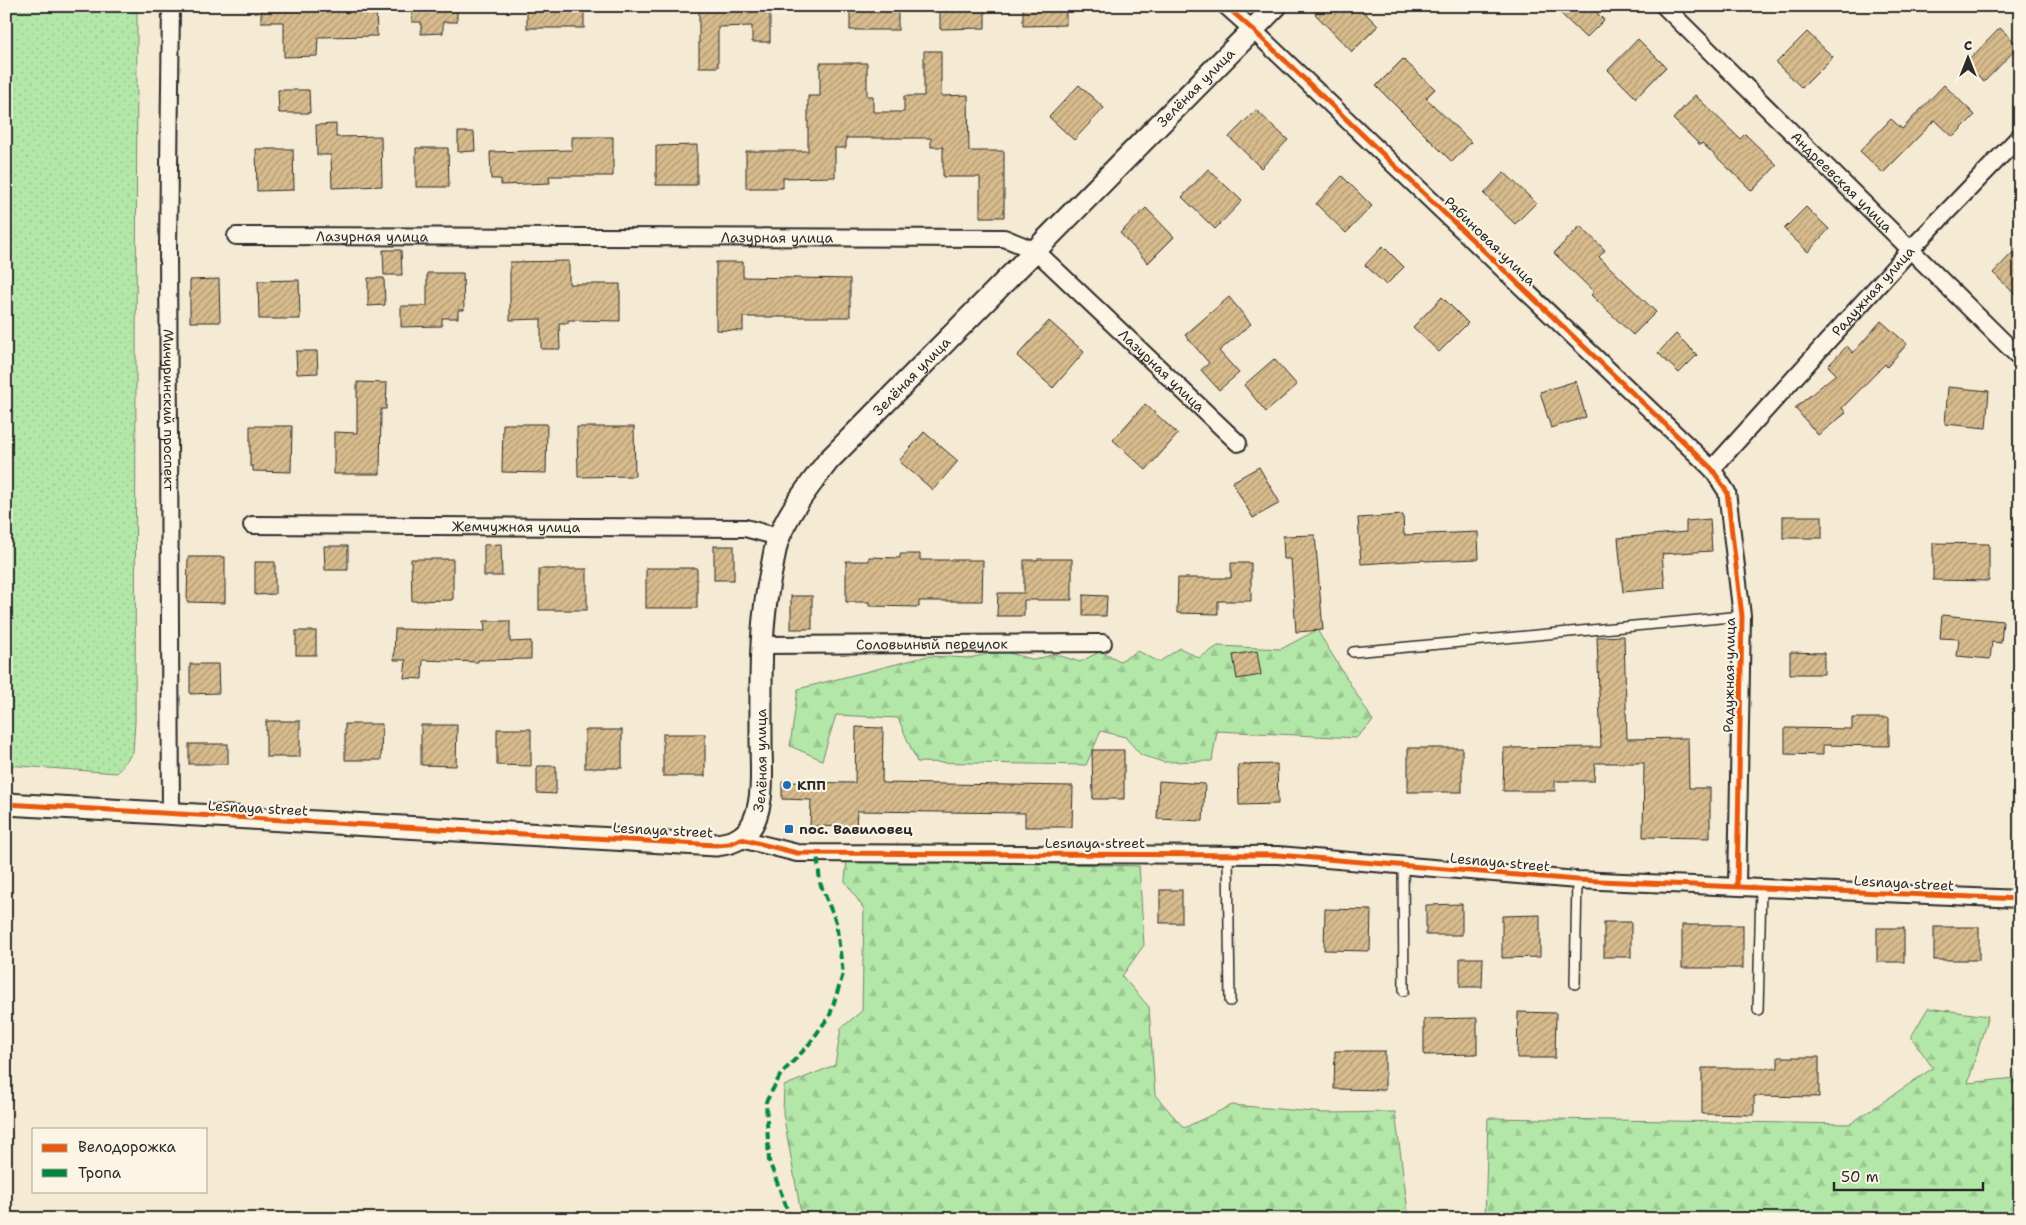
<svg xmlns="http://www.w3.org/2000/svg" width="2026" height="1225" viewBox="0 0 2026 1225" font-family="'Shantell Sans',sans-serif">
<defs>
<pattern id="grass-dots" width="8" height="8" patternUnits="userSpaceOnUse" patternTransform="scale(1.25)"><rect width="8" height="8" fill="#b3e7a8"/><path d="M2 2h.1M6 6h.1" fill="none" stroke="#9ac691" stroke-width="1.8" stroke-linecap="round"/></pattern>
<pattern id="forest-firs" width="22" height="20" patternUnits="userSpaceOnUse" patternTransform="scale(1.25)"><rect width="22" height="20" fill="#b3e7a8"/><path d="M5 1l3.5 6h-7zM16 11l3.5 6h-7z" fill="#9ac691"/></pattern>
<pattern id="building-hatch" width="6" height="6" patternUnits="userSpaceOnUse" patternTransform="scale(1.25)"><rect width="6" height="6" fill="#d8bc8d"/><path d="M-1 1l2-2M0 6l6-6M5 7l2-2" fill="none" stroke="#af9973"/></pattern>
</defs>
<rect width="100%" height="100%" fill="#f5ead3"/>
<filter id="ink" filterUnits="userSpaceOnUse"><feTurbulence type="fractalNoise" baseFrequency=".02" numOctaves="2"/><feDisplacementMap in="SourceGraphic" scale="10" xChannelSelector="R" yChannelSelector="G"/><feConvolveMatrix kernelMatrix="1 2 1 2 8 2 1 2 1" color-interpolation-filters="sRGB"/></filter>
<g filter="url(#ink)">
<path fill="url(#grass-dots)" stroke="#6f896a" d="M6,6H137L135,722L133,752L117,773L6,765Z"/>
<g fill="url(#forest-firs)" stroke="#6f896a">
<path d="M1317,630L1373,721L1356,738L1217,731L1212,761L1163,762L1141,755L1125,737L1101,731L1086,765L917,762L898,718L836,715L822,760L790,746L798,689L928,656L969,658L1002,651L1035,660L1054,654L1080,662L1101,651L1120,661L1138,651L1159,662L1180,648L1199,658L1218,646L1281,649Z"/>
<path d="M847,858L1139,866L1144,945L1122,976L1149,1007L1155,1095L1184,1128L1232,1105L1325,1113L1395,1112L1409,1219H802L783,1113L784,1086L835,1065L841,1028L862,1011L864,909L845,881Z"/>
<path d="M1928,1008L1988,1016L1968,1083L2015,1078L2020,1052V1219H1485L1488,1118L1850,1124L1933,1068L1911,1037Z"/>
</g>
<g fill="url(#building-hatch)" stroke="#2b2b2b">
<path d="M261,6H376L377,36L318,37L317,56L284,57V22H261Z"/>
<path d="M411,6H457V22H443V33L421,34V22H412Z"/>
<rect x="527" y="6" width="57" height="22"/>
<path d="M699,6H770V42H752V26L718,27V67H699Z"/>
<rect x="850" y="6" width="48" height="24"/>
<path d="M940,6H985V28L940,29Z"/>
<path d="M1023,6H1066V25L1023,26Z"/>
<path d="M1322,6H1358L1378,26L1352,52L1315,14Z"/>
<path d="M1553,6H1590L1604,20L1586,38Z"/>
<path d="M2000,28L2019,46L1984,82L1965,64Z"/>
<path d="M1807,32L1833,57L1802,88L1776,63Z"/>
<path d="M1638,39L1666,67L1636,98L1608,70Z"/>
<path d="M924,51H941V96L968,95L969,151H1004V217H980V177H943V147H931V138H846V148H835V177L783,178V188H746V151H808V96H820V63H867V96H873V112H904V96H924Z"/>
<path d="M1403,59L1435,89L1426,98L1471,142L1452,162L1376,86Z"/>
<path d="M1079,85L1104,108L1074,140L1049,117Z"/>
<path d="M1944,85L1975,115L1953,137L1935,120L1883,173L1860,151L1891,119L1902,129Z"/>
<path d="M278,90H309L310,113H279Z"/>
<path d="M1695,95L1740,139L1745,134L1777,165L1752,191L1702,143L1700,145L1673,119Z"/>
<path d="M1256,110L1288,140L1261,168L1229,137Z"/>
<path d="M336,124V137L381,136L382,186L332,188L331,155H317L316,125Z"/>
<path d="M458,132H474L475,151L458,152Z"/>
<path d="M572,137H613V176H549L550,183L501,185V179H491L490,152L572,150Z"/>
<path d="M697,145V185H656V146Z"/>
<path d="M416,148H448L449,187H416Z"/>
<path d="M256,149H293L294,190L257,191Z"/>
<path d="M1208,169L1242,201L1215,229L1182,197Z"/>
<path d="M1504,172L1536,203L1515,224L1484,194Z"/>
<path d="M1342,176L1372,206L1346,233L1316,204Z"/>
<path d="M1806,207L1829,229L1808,252L1784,229Z"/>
<path d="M1146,208L1174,237L1148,263L1120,233Z"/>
<path d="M1580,226L1605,250L1599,257L1656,312L1633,335L1591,295L1594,292L1554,253Z"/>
<path d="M2020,245V299L1993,273Z"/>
<path d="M1383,246L1404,267L1386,285L1365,265Z"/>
<path d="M383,250H401L402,275H384Z"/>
<path d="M569,261V284H620V321L568,320V323H559L560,349H541V319L510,320V262Z"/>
<path d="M716,262H743V277L850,279V317H743V331L716,330Z"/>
<path d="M427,273H463L464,310H458V318H442V326L401,327V306H427Z"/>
<path d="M368,278H384L385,305L368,306Z"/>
<path d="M219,279L220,322H190V280Z"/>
<path d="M299,280L300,319H259L258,281Z"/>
<path d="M1229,297L1251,324L1219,351L1239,373L1219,390L1201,370L1209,363L1185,335Z"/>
<path d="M1442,297L1468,323L1439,352L1413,327Z"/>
<path d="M1049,321L1084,352L1053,388L1017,356Z"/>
<path d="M1881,321L1907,344L1887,367L1885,364L1842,408L1846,413L1818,435L1795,408L1836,374L1828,366L1847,346L1853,353Z"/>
<path d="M1676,334L1697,355L1679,373L1658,353Z"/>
<path d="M296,351H317L318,373L297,374Z"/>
<path d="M1274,359L1297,385L1266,412L1244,385Z"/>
<path d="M1576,381L1586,417L1551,428L1540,392Z"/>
<path d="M357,382L387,383L386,409H381L380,474H334V432L357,433Z"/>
<path d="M1948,387L1989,391L1986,428L1945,424Z"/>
<path d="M1145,404L1178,434L1146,470L1113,440Z"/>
<path d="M503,424H547L546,473L502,472Z"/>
<path d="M250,426H292L291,472L253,471V466H250Z"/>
<path d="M577,427H634L635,476L578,477Z"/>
<path d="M924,432L958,461L933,490L899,461Z"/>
<path d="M1259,467L1280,503L1253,518L1232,482Z"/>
<path d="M1403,515L1404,535L1478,532L1479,559L1425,561L1424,560L1361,564L1358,518Z"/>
<rect x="1783" y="516" width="39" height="22"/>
<path d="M1710,519L1712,551L1662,554L1665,588L1623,592L1618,538L1686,532V521Z"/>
<path d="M1315,535L1323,630L1296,632L1291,559H1284L1283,536Z"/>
<path d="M1933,543L1989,544V581L1933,580Z"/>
<path d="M501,544L502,576H484V545Z"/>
<path d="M324,546H348V570H325Z"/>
<rect x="714" y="546" width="20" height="34"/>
<path d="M900,554H920V560H983L982,601H919V607L869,606V602H846V561H869V557L900,558Z"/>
<path d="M188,557H225V603L187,602Z"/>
<path d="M411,559H453V600L412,601Z"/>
<path d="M1037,559H1072V600H1024V616H997L998,593H1024V560H1037Z"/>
<path d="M255,562H275V594L255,595Z"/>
<path d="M1231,563H1251V601H1218V614L1177,613L1178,578H1231Z"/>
<rect x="646" y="568" width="51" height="40"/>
<rect x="539" y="569" width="48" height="41"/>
<path d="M1083,595L1107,596L1106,616H1083Z"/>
<rect x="791" y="596" width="21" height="33"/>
<path d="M1942,615L2003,621L2001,643L1992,642L1990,659L1957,656L1959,639L1940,638Z"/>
<path d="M484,621H510V642L531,641V659L478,660V662L423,660L422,679L404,678L406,660H394L395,629L485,631Z"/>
<rect x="296" y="631" width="20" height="24"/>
<path d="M1624,636L1627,739L1688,738L1689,788H1710V838L1643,837L1644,763H1595L1594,781H1555V791H1503L1504,748L1601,747L1597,637Z"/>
<path d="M1257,651L1261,675L1237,679L1233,655Z"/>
<path d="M1790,652L1824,653V674H1790Z"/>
<path d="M190,664H218L219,693L190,694Z"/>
<path d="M1852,718H1889V746L1823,745V755L1785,754V728L1852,729Z"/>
<rect x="266" y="721" width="34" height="36"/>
<path d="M345,724H382L381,760H345Z"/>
<path d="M421,725H457L456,766L421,765Z"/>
<path d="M856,727L883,728L882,783L1073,786L1072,827H1025V813L857,811L856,827L810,826L811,800L782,799V782L855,783Z"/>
<path d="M497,729H531V766L497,765Z"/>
<rect x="585" y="730" width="37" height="38"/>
<rect x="663" y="734" width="42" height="42"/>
<rect x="189" y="744" width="39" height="20"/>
<rect x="1408" y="748" width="54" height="44"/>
<path d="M1092,750H1124V799H1093Z"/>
<path d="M1277,764L1278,804L1239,805L1238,765Z"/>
<path d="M537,766H556V794L537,793Z"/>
<path d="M1159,781L1205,784L1203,821L1157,819Z"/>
<rect x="1160" y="890" width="22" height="33"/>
<path d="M1462,904V935H1426V905Z"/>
<path d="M1325,909L1371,910L1370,951L1324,950Z"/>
<path d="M1540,915V957L1502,958V916Z"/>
<rect x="1604" y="922" width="27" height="35"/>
<rect x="1682" y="925" width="61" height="43"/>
<rect x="1934" y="927" width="45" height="33"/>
<rect x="1877" y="928" width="27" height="34"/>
<path d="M1460,958H1483L1482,987H1460Z"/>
<path d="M1518,1012L1556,1013L1555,1058H1517Z"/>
<path d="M1477,1018V1054L1424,1055V1019Z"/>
<path d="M1335,1051H1385V1090L1334,1089Z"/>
<path d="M1778,1057H1819V1097L1754,1096V1115L1702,1114V1068H1778Z"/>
</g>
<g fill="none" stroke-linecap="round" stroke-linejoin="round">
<g stroke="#2b2b2b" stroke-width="12">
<g id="service">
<path d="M1353,652L1742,616"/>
<path d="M1228,855L1230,1001"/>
<path d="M1403,866L1404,991"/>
<path d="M1575,984L1577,880"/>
<path d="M1758,1010L1761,887"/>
</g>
</g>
<g stroke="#2b2b2b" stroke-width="20">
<g id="minor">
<path id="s1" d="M171,6L168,248L171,814"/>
<path d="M1226,6L1253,30L1712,469L1727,492L1742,616L1737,886"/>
<path id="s2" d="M1664,6L2020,358"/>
<path id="s3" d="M236,236L1004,238L1036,251L1238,443"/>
<path id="s4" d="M1712,469L1911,249L2020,136"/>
<path id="s5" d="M252,525L745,528L779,537"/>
<path id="s6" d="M761,645L1103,643"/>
<path d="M741,839L797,853L1278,855L1577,880L2020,899"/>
</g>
</g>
<g stroke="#2b2b2b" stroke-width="25">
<g id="tertiary">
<path id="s7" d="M6,804L716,845C736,843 749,836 756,816C764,793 761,765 761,741C761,681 759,625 772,567C774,557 775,546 779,537C790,509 810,485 828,461L1276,6"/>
</g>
</g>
<use href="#service" stroke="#fcf5e5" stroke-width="9"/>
<use href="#minor" stroke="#fcf5e5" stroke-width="16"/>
<use href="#tertiary" stroke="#fcf5e5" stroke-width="21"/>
<path stroke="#00873e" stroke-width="4" stroke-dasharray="8 4" stroke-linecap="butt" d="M791,1219L769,1161L766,1102L781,1074L807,1047L830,1015L843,974L836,922L820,883L817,853"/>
<g stroke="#fcf5e5" stroke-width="8">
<g id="cycleway">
<path d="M1226,6L1253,30L1712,469L1727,492L1742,616L1737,886"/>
<path d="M6,804L716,845L729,844L741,839L797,853L1278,855L1577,880L2020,899"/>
</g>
</g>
<use href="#cycleway" stroke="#e8590c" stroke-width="5"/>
</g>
</g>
<g fill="#1f6fb2" stroke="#fcf5e5" stroke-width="2">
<circle cx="787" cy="785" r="5"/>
<rect x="784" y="824" width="10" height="10" rx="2.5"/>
</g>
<g text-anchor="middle" stroke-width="4.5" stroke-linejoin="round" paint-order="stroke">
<g font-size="14" fill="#2b2b2b" stroke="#fcf5e5">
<text dy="5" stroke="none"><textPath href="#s7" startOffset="1660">Зелёная улица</textPath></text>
<text dy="5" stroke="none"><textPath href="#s2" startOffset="250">Андреевская улица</textPath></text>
<text dy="5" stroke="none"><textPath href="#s3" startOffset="136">Лазурная улица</textPath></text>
<text dy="5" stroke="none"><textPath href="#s3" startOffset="541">Лазурная улица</textPath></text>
<text transform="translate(1490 241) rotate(44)" y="5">Рябиновая улица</text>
<text dy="5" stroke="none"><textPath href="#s4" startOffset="240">Радужная улица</textPath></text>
<text dy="5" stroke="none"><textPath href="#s3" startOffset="976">Лазурная улица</textPath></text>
<text dy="5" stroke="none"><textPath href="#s7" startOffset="1255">Зелёная улица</textPath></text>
<text dy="5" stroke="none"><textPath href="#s1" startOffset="404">Мичуринский проспект</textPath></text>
<text dy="5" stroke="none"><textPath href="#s5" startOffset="264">Жемчужная улица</textPath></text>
<text dy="5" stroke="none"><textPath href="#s6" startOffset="171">Соловьиный переулок</textPath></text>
<text transform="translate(1729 675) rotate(-89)" y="5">Радужная улица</text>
<text dy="5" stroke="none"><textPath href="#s7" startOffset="820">Зелёная улица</textPath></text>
<text transform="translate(258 808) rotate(3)" y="5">Lesnaya street</text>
<text transform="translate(663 830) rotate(3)" y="5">Lesnaya street</text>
<text x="1095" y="848">Lesnaya street</text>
<text transform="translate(1500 862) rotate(5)" y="5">Lesnaya street</text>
<text transform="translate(1904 883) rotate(3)" y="5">Lesnaya street</text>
</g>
<g font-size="14" font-weight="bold" fill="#2b2b2b" stroke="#fcf5e5" text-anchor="start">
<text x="797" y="790">КПП</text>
<text x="799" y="834">пос. Вавиловец</text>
</g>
</g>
<rect width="2026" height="1225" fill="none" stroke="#fcf5e5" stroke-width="25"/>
<rect x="12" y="12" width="2001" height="1200" fill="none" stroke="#2b2b2b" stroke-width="2" filter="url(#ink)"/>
<rect x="32" y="1128" width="175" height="65" fill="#fcf5e5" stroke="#a8a49b"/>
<rect x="42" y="1144" width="25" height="8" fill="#e8590c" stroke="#a8a49b"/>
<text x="78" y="1152" font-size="15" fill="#2b2b2b">Велодорожка</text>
<rect x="42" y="1169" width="25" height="8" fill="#00873e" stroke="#a8a49b"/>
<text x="78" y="1178" font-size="15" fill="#2b2b2b">Тропа</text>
<g transform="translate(1968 58)" stroke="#fcf5e5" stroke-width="4" paint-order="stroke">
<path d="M0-4L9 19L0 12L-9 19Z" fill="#2b2b2b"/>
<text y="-8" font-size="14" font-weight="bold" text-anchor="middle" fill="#2b2b2b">С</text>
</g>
<path d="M1834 1182v8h149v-8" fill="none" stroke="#2b2b2b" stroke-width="2.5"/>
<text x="1841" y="1182" font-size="15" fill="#2b2b2b" stroke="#fcf5e5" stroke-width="4" paint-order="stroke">50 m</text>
</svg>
